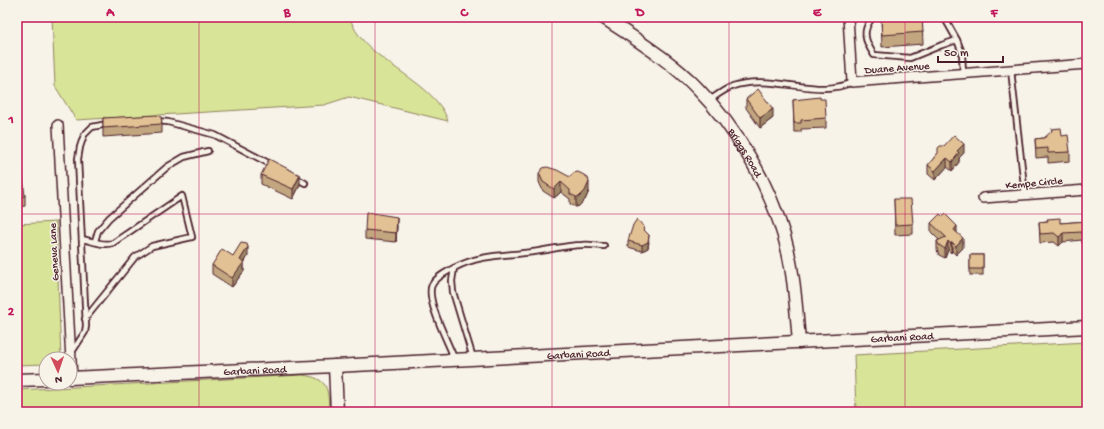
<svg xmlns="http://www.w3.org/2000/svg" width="1104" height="429" viewBox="0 0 1104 429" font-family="'Gochi Hand',sans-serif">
<rect width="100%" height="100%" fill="#f7f3e8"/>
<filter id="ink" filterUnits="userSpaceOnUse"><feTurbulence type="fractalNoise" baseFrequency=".025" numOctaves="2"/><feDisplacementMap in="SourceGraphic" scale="8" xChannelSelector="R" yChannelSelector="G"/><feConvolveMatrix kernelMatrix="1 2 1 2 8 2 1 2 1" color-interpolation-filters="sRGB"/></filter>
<g filter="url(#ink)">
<g fill="#d8e497" stroke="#918261">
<path d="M52,17H350C359,55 418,74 441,107C444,111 446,116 448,121L349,97L324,105L76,120L55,86Z"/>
<path d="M56,222L61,359H46V364L17,365V224Z"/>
<path d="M1087,342V412H856L854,355Z"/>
<path d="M302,375C329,378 328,389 329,412H17V390Z"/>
</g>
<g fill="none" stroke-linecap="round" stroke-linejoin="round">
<g stroke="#4a1f2b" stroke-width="8">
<g id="service">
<path d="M873,17C861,31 865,41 874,55L910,58L942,45L957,40"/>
<path d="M944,17L957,40L962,53L963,74"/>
<path d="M1011,70L1025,195"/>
<path d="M710,100C717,95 725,89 733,86C771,73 819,99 852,82"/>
<path d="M156,121L168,122L215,135L272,165"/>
<path d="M296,178L305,183"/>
<path d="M82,239C93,241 102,246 113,243L182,196L192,237L152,246L135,257L85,319"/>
<path d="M95,241L98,231L109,218L167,167L184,157L208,151"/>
<path d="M72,352L85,332L86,326L78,159L80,147L84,135L92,127L107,124"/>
<path d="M454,358C448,342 425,299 432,285C436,277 447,272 454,268"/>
<path d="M473,358L453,292L452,281L454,268C481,254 504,256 533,252C550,250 566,245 582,245C590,244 597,246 604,246"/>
</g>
</g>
<g stroke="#4a1f2b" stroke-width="12">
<g id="minor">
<path d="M848,17L852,82L1087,64"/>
<path d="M58,125L72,378"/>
<path d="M983,198L1087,190"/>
</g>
</g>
<g stroke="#4a1f2b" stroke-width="15">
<g id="tertiary">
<path id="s1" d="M603,17C635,39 670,60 697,88C737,129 768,182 784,236C794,270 796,307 799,342"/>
<path d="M335,366L337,412"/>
<path id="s2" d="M70,378L335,366L1087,327"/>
<path d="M17,380L46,379"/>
</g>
</g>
<use href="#service" stroke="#f7f3e8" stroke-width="4.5"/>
<use href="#minor" stroke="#f7f3e8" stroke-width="9"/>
<use href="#tertiary" stroke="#f7f3e8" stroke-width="12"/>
</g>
<g fill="#c2a67f" stroke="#4a1f2b">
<path d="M881,17H922L923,44L882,47Z"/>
<path d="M746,99L773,118L760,128L746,108Z"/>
<path d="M820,99L826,118V128L801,129V132H794L793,100Z"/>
<path d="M103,118L162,124V133L103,137Z"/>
<path d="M1062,136L1070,152V161L1048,163V157L1036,158L1035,139Z"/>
<path d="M938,153H964L959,158V162L952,171L947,167L935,180L928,174V165Z"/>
<path d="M17,169L25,196V206L17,207Z"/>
<path d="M539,173L589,191L585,200L579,206L576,207L570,204V199L561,192L554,198L543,191L539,182Z"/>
<path d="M261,175L300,185L293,199L261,184Z"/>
<path d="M894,199L913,224V234L895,235Z"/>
<path d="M1047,221L1060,223L1087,221V243H1082V240L1063,242L1059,246L1054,242L1040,243L1039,222Z"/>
<path d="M931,223L957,233L963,248L956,255L952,251L951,253L948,250L945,258L939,255L937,250V241L939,240L931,232Z"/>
<path d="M397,226L396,242L365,239V230Z"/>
<path d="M644,230L649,242L648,248L642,251L628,247V241Z"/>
<rect x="970" y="255" width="13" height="20"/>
<path d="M233,256H248L244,263V271L232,287L212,274V265Z"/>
</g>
<g fill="#9e8768" stroke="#4a1f2b">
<path d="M773,109V118L760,128V118Z"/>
<path d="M964,144V153L959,158V162L952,171V162L957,151Z"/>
<path d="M947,158V167L935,180V171Z"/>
<path d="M300,175V185L293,199V189Z"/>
<path d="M561,182V192L554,198V189Z"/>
<path d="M589,182V191L585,200L579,206L576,207V197Z"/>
<path d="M397,217V226L396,242V233Z"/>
<path d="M957,226V235L954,230Z"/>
<path d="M1063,233V242L1059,246V237Z"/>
<path d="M649,235L648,248L642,251V245Z"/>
<path d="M963,238V248L956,255V246Z"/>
<path d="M948,241V250L945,258V249Z"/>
<path d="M952,242V251L951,253V244Z"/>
<path d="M248,247V256L244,263V271L232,287V278L240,260Z"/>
</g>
<g fill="#e2c194" stroke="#4a1f2b">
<path d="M881,17H922L923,32L882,35Z"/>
<path d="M758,89L773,109L760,118L746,99Z"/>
<path d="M820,97V99H825L826,118L801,120V123H794L793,100Z"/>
<path d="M157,115L161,117L162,124L103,128V118Z"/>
<path d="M1061,128L1062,136L1068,135L1070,152L1048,153V148L1036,149L1035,139L1044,138L1052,131L1051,129Z"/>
<path d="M954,135L964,144L957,151L959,153L952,162L947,158L935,171L928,165L938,153V148L940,146H944Z"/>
<path d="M269,159L300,175L293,189L261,175Z"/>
<path d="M547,167L557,170L570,177L573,173L578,172L584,175L588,178L589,182L585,191L579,197H576L570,194V190L561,182L554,189L543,182L539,173L543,168Z"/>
<path d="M17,169H22L25,196L17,197Z"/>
<path d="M894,199H911L913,224L895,225Z"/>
<path d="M366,212L397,217L396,233L365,230Z"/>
<path d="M940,214L943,217L945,214L957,226L954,230L963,238L956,246L952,242L951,244L948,241L945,249L939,245L937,241L946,237L931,223Z"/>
<path d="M1060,218V223L1087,221V234H1082V232L1063,233L1059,237L1054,233L1040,234L1039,222L1048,221L1047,219Z"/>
<path d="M637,219L644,227L643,229L649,235L648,242L642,245L628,241L633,225Z"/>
<path d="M241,243L247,244L248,247L240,260L244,262L232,278L212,265L222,249L233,256Z"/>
<rect x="970" y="255" width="13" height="14"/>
</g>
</g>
<path fill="none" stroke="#c2185b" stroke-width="1" stroke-opacity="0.55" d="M199,17V412M375,17V412M552,17V412M729,17V412M905,17V412M17,214H1087"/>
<g text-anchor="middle" stroke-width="3" stroke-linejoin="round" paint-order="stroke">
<g font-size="11" fill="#4a1f2b" stroke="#f7f3e8">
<text transform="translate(897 67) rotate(-4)" y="4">Duane Avenue</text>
<text dy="4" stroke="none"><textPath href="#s1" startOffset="199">Briggs Road</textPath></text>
<text transform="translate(1034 182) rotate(-5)" y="4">Kempe Circle</text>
<text transform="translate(53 252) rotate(-93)" y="4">Geneva Lane</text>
<text dy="4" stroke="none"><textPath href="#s2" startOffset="833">Garbani Road</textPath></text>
<text dy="4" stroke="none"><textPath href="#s2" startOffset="509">Garbani Road</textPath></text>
<text dy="4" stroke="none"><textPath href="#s2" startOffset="185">Garbani Road</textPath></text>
</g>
</g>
<rect width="1104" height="429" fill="none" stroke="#f7f3e8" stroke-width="44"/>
<g transform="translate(58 371) rotate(177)"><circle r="19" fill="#f7f3e8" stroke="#b29e9c"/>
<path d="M0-3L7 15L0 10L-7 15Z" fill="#d1495b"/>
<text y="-6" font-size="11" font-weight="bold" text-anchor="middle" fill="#4a1f2b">N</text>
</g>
<path d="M938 56v6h65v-6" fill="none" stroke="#4a1f2b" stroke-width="2"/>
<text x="944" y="56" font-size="12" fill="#4a1f2b" stroke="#f7f3e8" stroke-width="3" paint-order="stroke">50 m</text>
<rect x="22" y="22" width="1060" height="385" fill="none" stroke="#c2185b" stroke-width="1.5"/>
<g font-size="13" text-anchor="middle" font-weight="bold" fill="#c2185b">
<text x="110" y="16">A</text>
<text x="287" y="16">B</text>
<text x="464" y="16">C</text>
<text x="640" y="16">D</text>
<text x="817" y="16">E</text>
<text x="994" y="16">F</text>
<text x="11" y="123">1</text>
<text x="11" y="315">2</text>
</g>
</svg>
